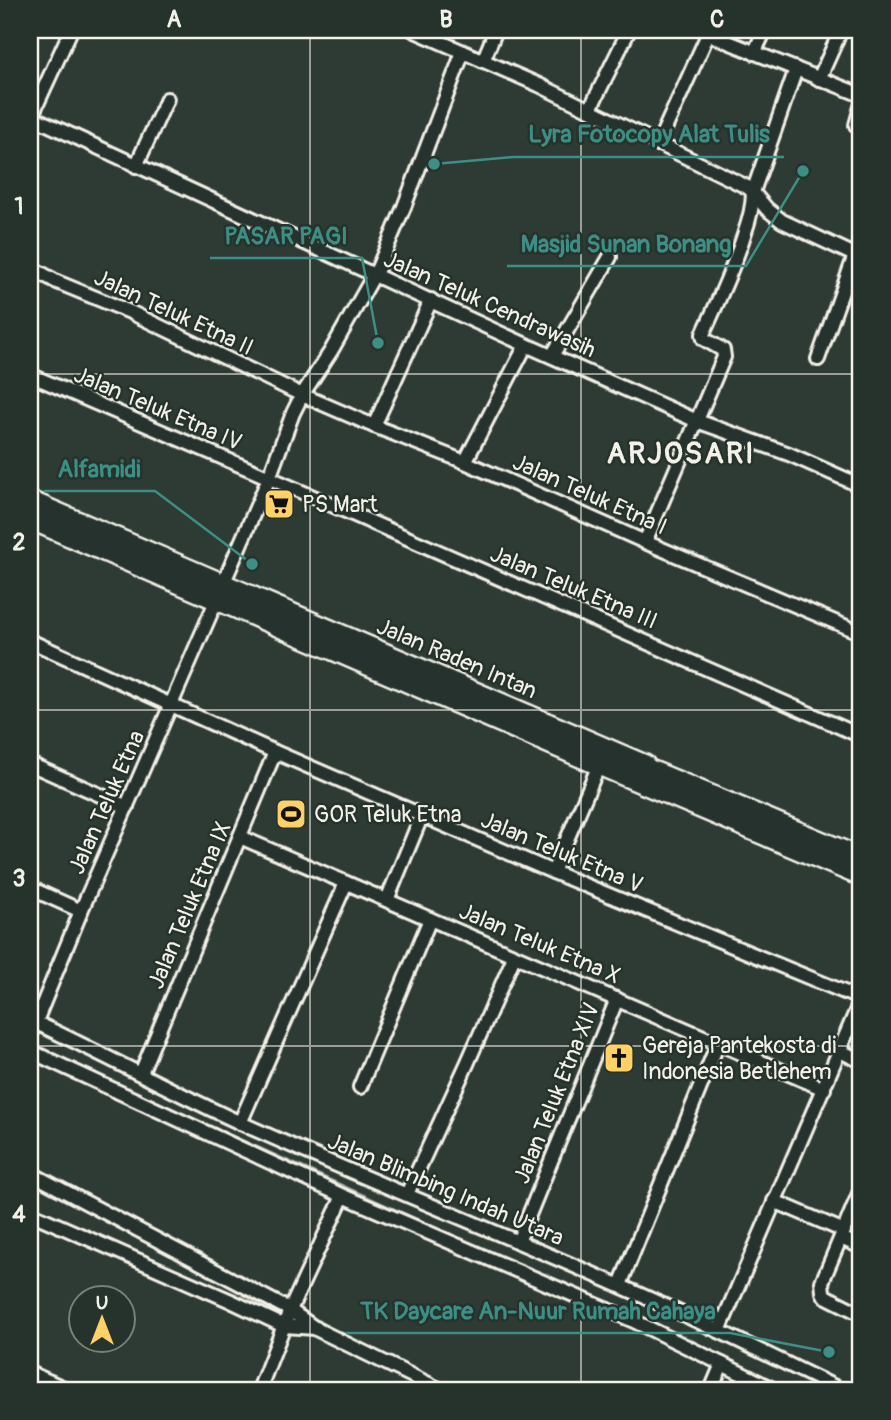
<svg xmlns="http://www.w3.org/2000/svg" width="891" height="1420" viewBox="0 0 891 1420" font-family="Pangolin,sans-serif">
<rect width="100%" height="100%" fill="#2e3b34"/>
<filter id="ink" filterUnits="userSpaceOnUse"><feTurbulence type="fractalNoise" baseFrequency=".0143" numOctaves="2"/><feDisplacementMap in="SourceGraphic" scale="14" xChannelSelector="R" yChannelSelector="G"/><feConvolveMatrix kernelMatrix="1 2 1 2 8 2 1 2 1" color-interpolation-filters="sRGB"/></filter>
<g filter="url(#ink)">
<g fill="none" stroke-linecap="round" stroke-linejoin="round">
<path stroke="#a4a8a0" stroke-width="3.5" d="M68,1062L475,1246"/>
<g stroke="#f4f1e8" stroke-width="18">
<g id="minor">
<path d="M413,30L539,85L749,188L767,209L782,221L861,258"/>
<path d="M708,34L861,95"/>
<path d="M754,53L765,30"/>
<path d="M483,61L496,30"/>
<path d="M819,79L841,30"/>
<path d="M590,109L629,30"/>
<path d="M30,116L526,345L697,421L789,454L861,486"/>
<path d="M31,117L71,30"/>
<path d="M856,125L861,107"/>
<path d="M658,144L710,30"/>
<path d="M136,166L167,99"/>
<path d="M30,267L57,282L130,312L302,395L374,426L465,462L645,542L861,633"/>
<path d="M552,356L610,257"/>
<path d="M818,359L855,255"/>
<path d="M30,375L279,482L861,736"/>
<path d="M374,426L431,300"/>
<path d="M465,462L526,345"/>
<path d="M645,542L724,357L723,350L704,339L703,334C718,301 733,270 744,235C749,221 753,207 753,192L796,69"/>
<path d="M223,584L269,478L293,413L302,395L331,351L378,268L404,207L463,52"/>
<path d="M30,641L275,752L553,872L861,999"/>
<path d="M30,764L127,807"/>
<path d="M240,837L824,1089"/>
<path d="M553,872L599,765"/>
<path d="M30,888L81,911"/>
<path d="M387,900L422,815"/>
<path d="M30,1020C102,1053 172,1092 245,1125C369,1181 496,1231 620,1286C695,1318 768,1355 841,1390"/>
<path d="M30,1036L81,911L217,599"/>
<path d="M30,1051L343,1196L634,1321L775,1390"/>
<path d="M840,1051L861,1061"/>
<path d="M141,1073L275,752"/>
<path d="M360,1087L430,919"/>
<path d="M240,1123L346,883"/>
<path d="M30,1173L290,1310L316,1329L441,1390"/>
<path d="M861,1189L822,1282L823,1292L825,1296L861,1314"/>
<path d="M407,1194L467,1064L514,957"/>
<path d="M774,1201L844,1231"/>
<path d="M30,1213L231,1301L284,1326L316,1328"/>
<path d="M841,1238L861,1247"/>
<path d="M518,1242L617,999"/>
<path d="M620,1285L718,1043"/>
<path d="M719,1331L861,1000"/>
<path d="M30,1373L68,1390"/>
<path d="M259,1390L290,1310L343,1196"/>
<path d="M711,1390L722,1364"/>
</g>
</g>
<g stroke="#f4f1e8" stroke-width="24">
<g id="highway">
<path d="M30,501L645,765L643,767L861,858"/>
<path d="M30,519L599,765L861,876"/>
</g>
</g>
<use href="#minor" stroke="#26332d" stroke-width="12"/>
<use href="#highway" stroke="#26332d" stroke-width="19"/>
</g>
</g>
<path fill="none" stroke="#f4f1e8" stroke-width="2" stroke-opacity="0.55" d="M310,30V1390M581,30V1390M30,374H861M30,710H861M30,1046H861"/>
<defs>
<g id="supermarket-square" transform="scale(1.575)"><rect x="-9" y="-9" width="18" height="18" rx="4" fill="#ffd166" stroke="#26332d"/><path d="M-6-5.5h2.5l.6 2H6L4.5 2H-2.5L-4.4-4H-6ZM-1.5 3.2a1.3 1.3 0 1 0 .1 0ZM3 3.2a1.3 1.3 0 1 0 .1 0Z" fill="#111"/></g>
<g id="stadium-square" transform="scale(1.575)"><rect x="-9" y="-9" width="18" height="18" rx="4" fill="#ffd166" stroke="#26332d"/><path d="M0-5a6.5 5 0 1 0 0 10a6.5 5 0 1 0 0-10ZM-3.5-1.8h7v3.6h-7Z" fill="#111"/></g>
<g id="church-square" transform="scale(1.575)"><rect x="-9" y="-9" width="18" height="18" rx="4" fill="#ffd166" stroke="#26332d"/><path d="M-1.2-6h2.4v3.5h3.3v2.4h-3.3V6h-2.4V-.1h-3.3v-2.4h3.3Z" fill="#111"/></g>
</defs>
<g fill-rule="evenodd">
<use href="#supermarket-square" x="279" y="504"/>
<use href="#stadium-square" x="291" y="814"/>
<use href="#church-square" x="619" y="1058"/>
</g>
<g text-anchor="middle" stroke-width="5" stroke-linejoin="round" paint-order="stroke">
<g font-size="23" fill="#f4f1e8" stroke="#26332d">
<text transform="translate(490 304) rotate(24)" y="8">Jalan Teluk Cendrawasih</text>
<text transform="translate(174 312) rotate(25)" y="8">Jalan Teluk Etna II</text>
<text transform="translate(158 408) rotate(23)" y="8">Jalan Teluk Etna IV</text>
<text transform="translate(590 494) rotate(24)" y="8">Jalan Teluk Etna I</text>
<text transform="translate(574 587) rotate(23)" y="8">Jalan Teluk Etna III</text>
<text transform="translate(457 658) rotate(23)" y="8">Jalan Raden Intan</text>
<text transform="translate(106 802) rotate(-66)" y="8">Jalan Teluk Etna</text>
<text transform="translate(562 852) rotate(23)" y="8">Jalan Teluk Etna V</text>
<text transform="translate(189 905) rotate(-67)" y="8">Jalan Teluk Etna IX</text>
<text transform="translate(540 943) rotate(23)" y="8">Jalan Teluk Etna X</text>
<text transform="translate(556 1093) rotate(-68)" y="8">Jalan Teluk Etna XIV</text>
<text transform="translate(446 1189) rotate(23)" y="8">Jalan Blimbing Indah Utara</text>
</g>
<g font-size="23" fill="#f4f1e8" stroke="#26332d" text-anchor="start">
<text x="302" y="512">PS Mart</text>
<text x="314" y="822">GOR Teluk Etna</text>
<text x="642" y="1053">Gereja Pantekosta di<tspan x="642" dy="26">Indonesia Betlehem</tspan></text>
</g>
<g font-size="30" font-weight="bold" letter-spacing="2" fill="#f4f1e8" stroke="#26332d">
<text x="681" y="463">ARJOSARI</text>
</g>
</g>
<path fill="none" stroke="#3d8f86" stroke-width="2.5" d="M434 164L514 157H784M378 343L362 258H210M803 171L746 266H507M252 564L155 491H44M829 1352L730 1333H346"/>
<g fill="#3d8f86" stroke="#26332d" stroke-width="2.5">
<circle cx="434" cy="164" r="7"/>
<circle cx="378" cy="343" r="7"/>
<circle cx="803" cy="171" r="7"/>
<circle cx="252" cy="564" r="7"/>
<circle cx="829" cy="1352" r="7"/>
</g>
<g font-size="24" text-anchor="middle" font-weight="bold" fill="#3d8f86" stroke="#26332d" stroke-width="5" stroke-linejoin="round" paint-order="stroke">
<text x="649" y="142">Lyra Fotocopy Alat Tulis</text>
<text x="286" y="244">PASAR PAGI</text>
<text x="626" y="252">Masjid Sunan Bonang</text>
<text x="99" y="477">Alfamidi</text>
<text x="538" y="1319">TK Daycare An-Nuur Rumah Cahaya</text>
</g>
<rect width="891" height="1420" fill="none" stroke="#26332d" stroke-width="77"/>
<g transform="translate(102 1319)"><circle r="33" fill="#26332d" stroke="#787f78" stroke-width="2"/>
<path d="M0-5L12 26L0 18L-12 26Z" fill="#ffd166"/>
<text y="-10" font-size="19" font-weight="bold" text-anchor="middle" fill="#f4f1e8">U</text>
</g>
<rect x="38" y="38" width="814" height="1344" fill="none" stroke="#f4f1e8" stroke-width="2.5"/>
<g font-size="23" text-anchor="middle" font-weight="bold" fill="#f4f1e8">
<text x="174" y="27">A</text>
<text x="446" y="27">B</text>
<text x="717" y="27">C</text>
<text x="19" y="214">1</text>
<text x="19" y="550">2</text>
<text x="19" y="886">3</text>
<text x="19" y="1222">4</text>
</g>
</svg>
